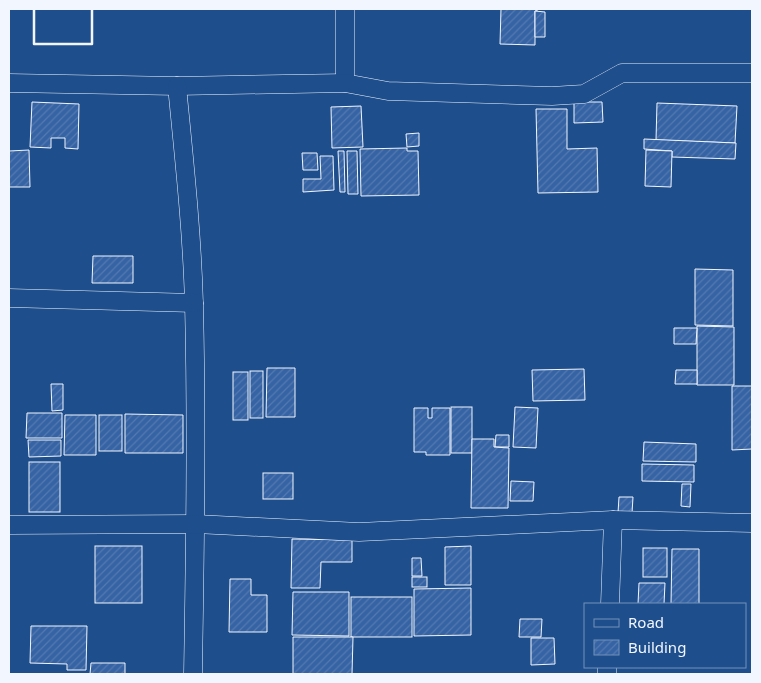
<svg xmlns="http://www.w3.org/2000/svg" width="761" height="683" viewBox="0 0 761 683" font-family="'Noto Sans',sans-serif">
<defs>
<pattern id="building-hatch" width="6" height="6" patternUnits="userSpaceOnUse" patternTransform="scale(1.25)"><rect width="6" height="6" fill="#3563a3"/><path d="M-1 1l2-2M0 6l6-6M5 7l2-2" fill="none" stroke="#537ab1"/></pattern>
</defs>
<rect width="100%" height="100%" fill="#1f4e8c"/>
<g fill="url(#building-hatch)" stroke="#f2f6ff">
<path d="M501,9H537V11H535V45L500,44Z"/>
<path d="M535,11L545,12V37H535Z"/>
<path d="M32,102L79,104L78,149L65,148V138H51V148L30,147Z"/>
<path d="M574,102H602L603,122L574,123Z"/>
<path d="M657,103L737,106L735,143L656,140Z"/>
<path d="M361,106L363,147L332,148L331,107Z"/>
<path d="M536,109H567V149L597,148L598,192L538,193Z"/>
<path d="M419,133V146L407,147L406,134Z"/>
<path d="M644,139L736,143L735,159L672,157V151L644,149Z"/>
<path d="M407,148V151H418L419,195L361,196L360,149Z"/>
<path d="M29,150L30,187H9V151Z"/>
<path d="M646,150L672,151L671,187L645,186Z"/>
<path d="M338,151H344L345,192H340Z"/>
<path d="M347,151H357L358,194H348Z"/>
<path d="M302,153H317L318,170H303Z"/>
<path d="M320,156H333L334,190L303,192V179H321Z"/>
<path d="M93,256H133V283H92Z"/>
<path d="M695,269L733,270V326L695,325Z"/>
<path d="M697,326L734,327V385H697Z"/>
<path d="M674,328H697L696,344H674Z"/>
<path d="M267,368H295V417H266Z"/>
<path d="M584,369L585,400L533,401L532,370Z"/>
<path d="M676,370H697V384H675Z"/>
<rect x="250" y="371" width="13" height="47"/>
<rect x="233" y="372" width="15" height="48"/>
<path d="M51,384H63V410L52,411Z"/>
<path d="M732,386H752V449L732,450Z"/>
<rect x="451" y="407" width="21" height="46"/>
<path d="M515,407L538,408L536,448L513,447Z"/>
<path d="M414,408H428V418H432V408H450V455H426V452H414Z"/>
<path d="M27,413H62V438H26Z"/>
<path d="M125,414L183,415V453H125Z"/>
<path d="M65,415H96V455H64Z"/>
<rect x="99" y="415" width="23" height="36"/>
<path d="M496,435H509V447H495Z"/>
<path d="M472,439H494V447L509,448L508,508H471Z"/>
<path d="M28,440H61V456L29,457Z"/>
<path d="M644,442L696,444V462L643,461Z"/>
<rect x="29" y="462" width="31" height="50"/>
<path d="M642,464L694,465V482L642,481Z"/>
<rect x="263" y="473" width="30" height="26"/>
<path d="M511,481L534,482L533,501H510Z"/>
<path d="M682,484H691L690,507L681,506Z"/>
<path d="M619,497H633L632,513H618Z"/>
<path d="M292,539L352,540V562H321L320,588H291Z"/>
<rect x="95" y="546" width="47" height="57"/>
<path d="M471,546V585H445V547Z"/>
<rect x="643" y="548" width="24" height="29"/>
<path d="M672,549H699V604H671Z"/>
<path d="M412,558H421L422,576H412Z"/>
<rect x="412" y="577" width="15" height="10"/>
<path d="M230,579H251V595H267V632H229Z"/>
<path d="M639,583H665L664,604H638Z"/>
<path d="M471,588V635L414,636V589Z"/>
<path d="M293,592H349V636L292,635Z"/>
<rect x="351" y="597" width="61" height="40"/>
<path d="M520,619H542L541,637H519Z"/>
<path d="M31,626H87L86,670H67V664L30,663Z"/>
<path d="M293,637H353L352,674H293Z"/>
<path d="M531,638H554L555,664L531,665Z"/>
<path d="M91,663H125V674H90Z"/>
</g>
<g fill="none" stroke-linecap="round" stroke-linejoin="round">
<g stroke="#f2f6ff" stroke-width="19">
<g id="street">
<path d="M345,9V83"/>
<path d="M9,83L177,86L345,83L388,91L552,96L584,94L622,73H752"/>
<path d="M177,86C184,158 192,231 194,304C197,427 195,551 193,674"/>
<path d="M9,298L194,303"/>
<path d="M9,525L196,524L359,532L613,520L752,523"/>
<path d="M610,604L613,520"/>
<path d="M607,674V667"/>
</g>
</g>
<use href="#street" stroke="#1f4e8c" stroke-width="18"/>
<path stroke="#f2f6ff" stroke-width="2.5" d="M34,9V44H92V9"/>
</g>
<rect width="761" height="683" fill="none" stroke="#f2f6ff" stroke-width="20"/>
<rect x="584" y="603" width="162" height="65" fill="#1f4e8c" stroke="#7391ba"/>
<rect x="594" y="619" width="25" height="8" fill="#1f4e8c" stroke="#7391ba"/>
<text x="628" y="628" font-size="15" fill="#f2f6ff">Road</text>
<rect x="594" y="640" width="25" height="15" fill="url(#building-hatch)" stroke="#7391ba"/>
<text x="628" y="653" font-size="15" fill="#f2f6ff">Building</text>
</svg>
